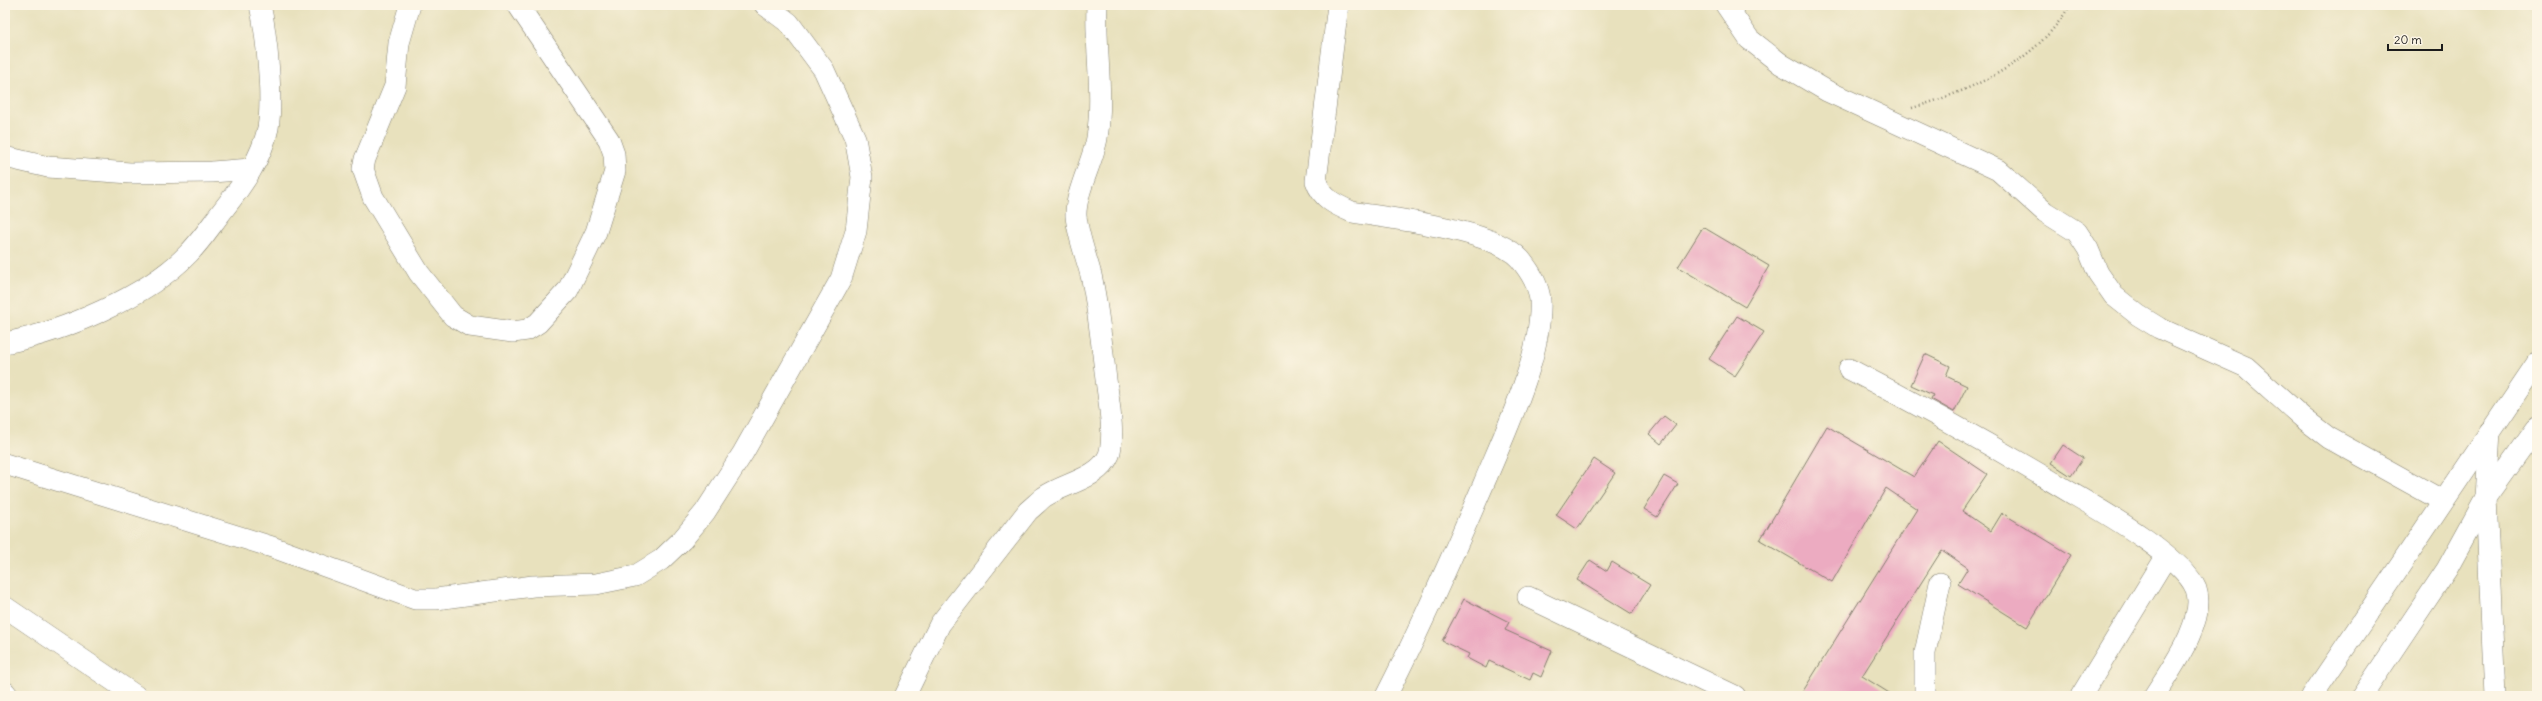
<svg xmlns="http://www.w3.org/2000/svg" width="2542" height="701" viewBox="0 0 2542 701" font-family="Delius,sans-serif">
<rect width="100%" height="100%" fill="#fcf5e5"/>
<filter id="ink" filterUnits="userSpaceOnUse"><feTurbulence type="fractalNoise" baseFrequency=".025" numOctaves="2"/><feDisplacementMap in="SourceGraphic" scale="8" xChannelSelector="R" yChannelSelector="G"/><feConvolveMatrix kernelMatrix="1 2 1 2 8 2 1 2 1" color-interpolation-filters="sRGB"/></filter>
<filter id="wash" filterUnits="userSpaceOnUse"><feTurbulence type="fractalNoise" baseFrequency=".012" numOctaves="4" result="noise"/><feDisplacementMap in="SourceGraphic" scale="16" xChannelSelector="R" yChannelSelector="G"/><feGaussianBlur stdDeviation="0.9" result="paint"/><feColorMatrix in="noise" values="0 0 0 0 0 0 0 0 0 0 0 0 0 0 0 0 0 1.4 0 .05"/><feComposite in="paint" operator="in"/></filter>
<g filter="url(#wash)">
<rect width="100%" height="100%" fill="#e8e1bd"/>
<g id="blocks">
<g fill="#ecabc1">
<path d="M1703,227L1769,266L1745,307L1678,267Z"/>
<path d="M1737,316L1764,332L1735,376L1709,359Z"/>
<path d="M1925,354L1950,366L1946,376L1967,386L1954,412L1931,399L1933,395L1911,385Z"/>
<path d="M1664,416L1676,425L1661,444L1649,434Z"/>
<path d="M1827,426L1914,477L1938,441L1987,474L1962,511L1991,531L2002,513L2071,555L2027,627L1958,584L1968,568L1942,550L1862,676L1894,696H1800L1917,509L1886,488L1832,582L1760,540Z"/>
<path d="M2063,445L2083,458L2071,476L2051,463Z"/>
<path d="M1594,459L1615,473L1577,529L1556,515Z"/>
<path d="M1664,476L1678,484L1657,517L1644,509Z"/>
<path d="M1590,560L1607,571L1612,562L1650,585L1632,614L1577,580Z"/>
<path d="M1464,599L1509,622L1505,630L1552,651L1541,677L1533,673L1530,680L1489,661L1486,668L1467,658L1469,654L1442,641Z"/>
</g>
</g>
</g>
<g filter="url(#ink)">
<use href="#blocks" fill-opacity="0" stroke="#827e6c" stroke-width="1"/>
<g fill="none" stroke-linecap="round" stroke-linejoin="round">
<g stroke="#827e6c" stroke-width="22">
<g id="minor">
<path d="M410,5L399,43L395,86L365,159L363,169L373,197L419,273L453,316L470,326L513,332L527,330L538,323L568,290L596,232L615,171L614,154L609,140L518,5"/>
<path d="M1338,5L1316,181C1322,199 1336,205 1352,212C1393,219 1493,229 1520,259C1529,270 1539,286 1540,300C1543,354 1505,433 1484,483C1453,555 1422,626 1386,696"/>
<path d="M1726,5L1749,39L1781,64L1827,91L1998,170L2045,212L2077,232L2088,249L2098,273L2114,296L2138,315L2159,328L2246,367L2303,418L2329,438L2443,501"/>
<path d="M5,157L48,167L130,173L212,172L251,169"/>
<path d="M5,343C62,332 147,297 188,254C201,241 212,224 223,210C242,186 262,158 268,128C273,99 267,35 260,5"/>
<path d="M1849,369C1925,408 2000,450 2073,494C2104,512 2183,557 2196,589C2207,621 2170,670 2154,696"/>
<path d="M2490,431L2486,498L2495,696"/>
<path d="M5,464L272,547L415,599H436L533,586L596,584L635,576L661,560L682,540L705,512L743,453L841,279L856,231L862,177L855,138L824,70L789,23L765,5"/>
<path d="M1528,597L1735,696"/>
<path d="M5,607L136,696"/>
<path d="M5,692L8,696"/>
<path d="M905,696L940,624L1028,511C1034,506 1039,501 1044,497C1064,483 1099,479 1109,455C1116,435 1107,392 1105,371C1101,339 1098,306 1091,275C1086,256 1078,236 1076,216C1075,193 1093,162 1097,138C1104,94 1095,49 1097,5"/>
<path d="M1925,696V653L1940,583"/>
<path d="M2081,696L2166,557"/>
<path d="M2312,696L2537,363"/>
<path d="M2362,696L2447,569L2486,498L2537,427"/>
</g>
</g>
<path stroke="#827e6c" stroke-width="2.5" stroke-dasharray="1 3" stroke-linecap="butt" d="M1912,108C1973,90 2037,62 2070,5"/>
<use href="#minor" stroke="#fff" stroke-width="21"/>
</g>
</g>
<rect width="2542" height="701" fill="none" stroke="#fcf5e5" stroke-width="20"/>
<path d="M2388 44v6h54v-6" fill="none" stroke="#1c1c1c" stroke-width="2"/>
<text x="2394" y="44" font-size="12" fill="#1c1c1c" stroke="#fcf5e5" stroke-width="3" paint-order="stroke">20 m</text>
</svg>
